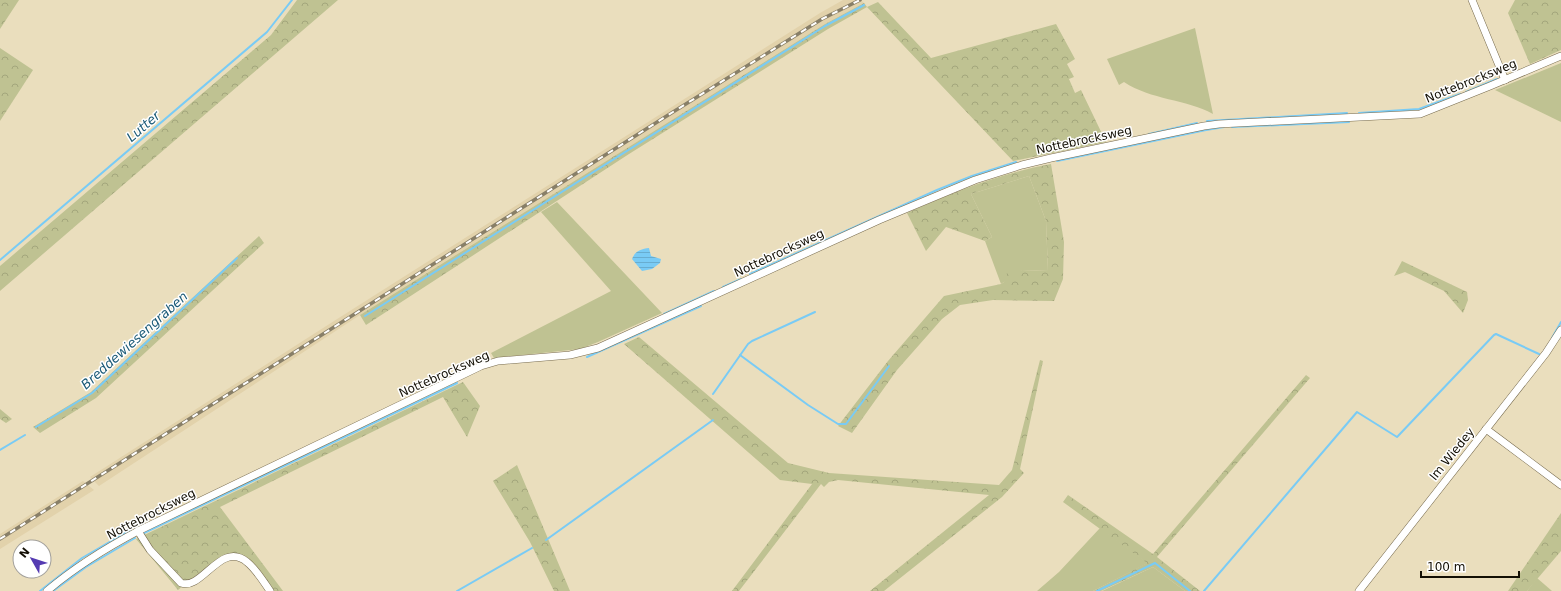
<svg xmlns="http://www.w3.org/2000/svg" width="1561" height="591" viewBox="0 0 1561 591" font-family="'DejaVu Sans',sans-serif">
<defs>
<pattern id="forest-crowns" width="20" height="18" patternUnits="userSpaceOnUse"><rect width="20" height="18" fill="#bfc292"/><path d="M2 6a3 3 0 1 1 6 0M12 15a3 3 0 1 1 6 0" fill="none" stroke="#a3a67c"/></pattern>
<pattern id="water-rules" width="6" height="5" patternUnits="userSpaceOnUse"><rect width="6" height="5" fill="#79cbf5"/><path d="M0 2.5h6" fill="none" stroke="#68add0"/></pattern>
</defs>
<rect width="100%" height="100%" fill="#eadebd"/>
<g fill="#e2d2ab">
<path d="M843,0H861L864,3L825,24L360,315L99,486L90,477L334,321L820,13Z"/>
<path d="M83,481L94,490L0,549V534Z"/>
</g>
<g fill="#bfc292">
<path d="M1195,28L1213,114C1186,99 1151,100 1124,82L1119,85L1107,59Z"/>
<path d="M1561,63V122L1495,90Z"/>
<path d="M1029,176L1046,221L1048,271L1022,270L1001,284L985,241L992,237L971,194Z"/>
<path d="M557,202L662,313L598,342L580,349L494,358L491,353L611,291L541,212Z"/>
<path d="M1100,528L1148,563L1093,591H1037L1059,572Z"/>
<path d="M1153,567L1185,591H1102Z"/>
<path d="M1537,578L1552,591H1527Z"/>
</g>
<g fill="url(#forest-crowns)">
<path d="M0,0H19L0,29Z"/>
<path d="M297,0H338L0,291V266L271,35Z"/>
<path d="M1515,0H1561V50L1530,64L1508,13Z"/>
<path d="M878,2L931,58L1056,24L1075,59L1067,64L1074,77L1069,79L1075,93L1081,90L1106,142L1013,161L867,7L828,29L629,154L366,325L360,315L825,24L864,3L867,7Z"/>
<path d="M0,48L33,70L0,121Z"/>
<path d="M1051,164L1064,242L1063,279L1054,301L993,300L960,305L942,319L897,370L852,433L838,426L888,361L944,296L1001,284L1004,282L1007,273L1022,270L1048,271L1046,221L1029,176L971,194L992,237L985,241L946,227L926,251L907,213C953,192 1001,173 1051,164Z"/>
<path d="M259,236L264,243L96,398L40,433L33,427L91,392Z"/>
<path d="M1402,261L1467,292L1468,300L1463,313L1444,291L1405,272L1394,276Z"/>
<path d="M639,337L788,463L829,473L999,485L1012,470L1040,360L1043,361L1020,469L1024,473L1002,497L884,591H870L989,495L838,480L829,482L824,487L821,484L739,591H732L812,484L780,480L624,344Z"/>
<path d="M1306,375L1310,378L1157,557L1200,591H1185L1153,567L1101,591H1093L1147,563L1063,502L1068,495L1153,554Z"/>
<path d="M463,382L480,406L467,437L443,397L220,507L283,591H274C266,581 259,566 248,559C229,544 194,578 178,590L136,539Z"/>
<path d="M0,409L12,419L6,423L0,419Z"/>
<path d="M517,465L570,591H554L530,542L493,481Z"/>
<path d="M1561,513V551L1527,591H1508Z"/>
</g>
<path fill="url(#water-rules)" d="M649,248L651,256L661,259L660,263L652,269L642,271L632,259C635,251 641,249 649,248Z"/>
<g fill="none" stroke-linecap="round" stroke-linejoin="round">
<g stroke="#79cbf5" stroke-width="2">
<path d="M1466,92L1497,79"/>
<path d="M1359,113L1419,109L1460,94"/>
<path d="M1207,121L1347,113"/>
<path d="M1232,127L1349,122"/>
<path d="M1149,134L1197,123"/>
<path d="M1057,161L1206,130L1224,127"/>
<path d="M0,260L267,32L292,0"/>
<path d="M750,274L937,190L972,176L1016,162"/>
<path d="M723,287L741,279"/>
<path d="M664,314L714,291"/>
<path d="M365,316L825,26L864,5"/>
<path d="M1552,338L1561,322"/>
<path d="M740,355L808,405L838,424H846L889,366"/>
<path d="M587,357L701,306"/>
<path d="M713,394L748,344L752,341L815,312"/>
<path d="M36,427L92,393L237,258"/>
<path d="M0,450L25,435"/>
<path d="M144,533L457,383"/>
<path d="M546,540L713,420"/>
<path d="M40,591L82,558L130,530"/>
<path d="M53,591L86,567L135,538"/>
<path d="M457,591L532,548"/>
<path d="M1097,591L1155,563L1190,591"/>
<path d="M1204,591L1357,412L1397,437L1398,436L1494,335L1496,334L1539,354"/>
</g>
<g stroke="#776b4e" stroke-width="8">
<g id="street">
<path d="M1472,0L1505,80"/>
<path d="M1486,429L1561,485"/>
<path d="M138,531L150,550L181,583C202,591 221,540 247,562C256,569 263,581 270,591"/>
<path d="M47,591C75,567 106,548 138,531L481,366L498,361L570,355L598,348L879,220L975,180L1022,165L1051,158L1204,126L1219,124L1420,114L1490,86L1561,56"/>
<path d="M1359,591L1546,353L1561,330"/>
</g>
</g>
<use href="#street" stroke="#fff" stroke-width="7"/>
<g stroke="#887f68" stroke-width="3.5">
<path id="rail" d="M0,539L673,112L822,19L860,0"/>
</g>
<use href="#rail" stroke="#fff" stroke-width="2" stroke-dasharray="6" stroke-linecap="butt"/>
</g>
<g text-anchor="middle" stroke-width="3" stroke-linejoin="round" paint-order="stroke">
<g font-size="12" fill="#130f04" stroke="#fff">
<text transform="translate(1471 81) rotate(-22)" y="4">Nottebrocksweg</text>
<text transform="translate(1084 140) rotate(-12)" y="4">Nottebrocksweg</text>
<text transform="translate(779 253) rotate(-25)" y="4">Nottebrocksweg</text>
<text transform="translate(444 374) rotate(-24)" y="4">Nottebrocksweg</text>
<text transform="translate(1452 454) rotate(-51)" y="4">Im Wiedey</text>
<text transform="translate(151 514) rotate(-27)" y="4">Nottebrocksweg</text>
</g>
<g font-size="13" font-style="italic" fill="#1b5a77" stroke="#fff">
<text transform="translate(143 126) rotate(-41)" y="5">Lutter</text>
<text transform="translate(134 340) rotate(-42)" y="5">Breddewiesengraben</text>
</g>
</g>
<g transform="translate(32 559) rotate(309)"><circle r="19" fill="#ffffff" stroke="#a19f9b"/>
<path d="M0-3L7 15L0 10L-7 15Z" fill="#553bb2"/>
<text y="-6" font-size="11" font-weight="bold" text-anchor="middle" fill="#130f04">N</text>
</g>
<path d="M1421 571v6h98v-6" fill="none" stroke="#130f04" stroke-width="2"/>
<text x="1427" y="571" font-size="12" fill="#130f04" stroke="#ffffff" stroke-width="3" paint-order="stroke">100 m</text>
</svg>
